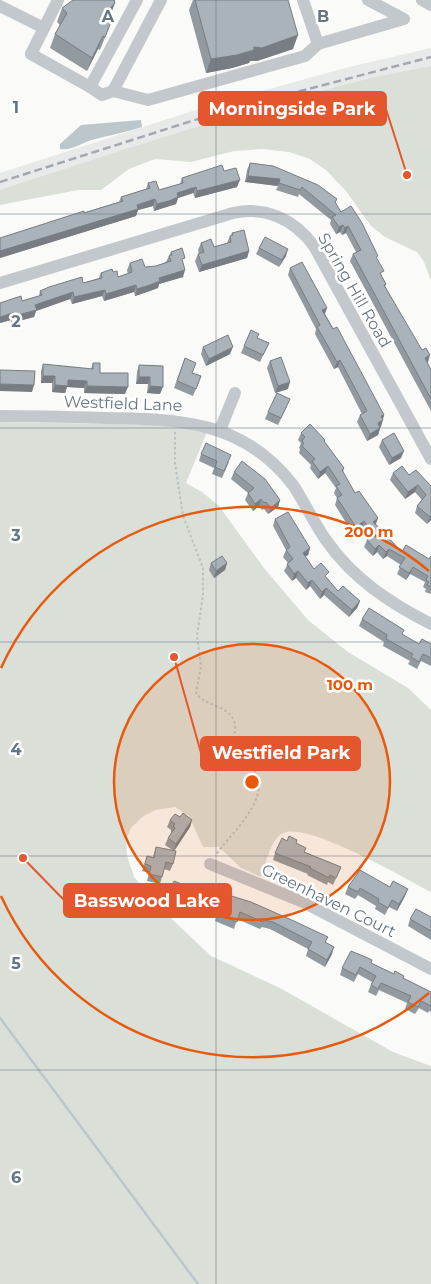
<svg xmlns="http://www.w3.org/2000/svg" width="431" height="1284" viewBox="0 0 431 1284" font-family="Montserrat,sans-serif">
<rect width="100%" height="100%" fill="#fafaf8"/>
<path fill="#e8e9e9" d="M431,48V66L0,191V173L208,106L345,68Z"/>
<g fill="#dadfd7">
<path d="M431,66V281L424,262L417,252L385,237L371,226L346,191L326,170L310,159L289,152L262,149L234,151L191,162L155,159L129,169L101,190H78L0,205V190C124,150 248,108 375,77C394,73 413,70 431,66Z"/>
<path d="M0,422L165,425L207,432L186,483L202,492L219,506L264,568L308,620L348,652L408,688L431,710V892C406,879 307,821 283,833C270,840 266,864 261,877L241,868L219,847H203L189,816L175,807L155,810L142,817L131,828L126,839L127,855L134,877L157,905L211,956L280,988L393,1052L431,1066V1284H0Z"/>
</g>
<path fill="#bbc7cb" d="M141,120L142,127C126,132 111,135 95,139C82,142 73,151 60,149V144L81,125Z"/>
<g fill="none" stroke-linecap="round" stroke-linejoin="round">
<path stroke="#bbc7cb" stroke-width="2.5" d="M0,1018L198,1284"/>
<path stroke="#bbbfc2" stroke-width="2" stroke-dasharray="2.5 2.5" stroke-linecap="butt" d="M175,432V463L183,516L203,568V595L197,636L201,666L196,693C204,706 228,705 234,721C238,731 230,743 232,753C238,762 251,764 256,773C270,801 229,835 216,855"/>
<g stroke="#c3c8cc" stroke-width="12">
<path d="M58,0L31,54L90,87L137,0"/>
<path d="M161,0L113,91L148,100L305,56L318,44"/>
<path d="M303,0L318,44L404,19L368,0"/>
<path d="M422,0L431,5"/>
<path d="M0,6L44,28"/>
<path d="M90,87L102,95L113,91"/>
<path d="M0,283L233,213C265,206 294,219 314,246L431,459"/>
<path d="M0,416C35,416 71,417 106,418C180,419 244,421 293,485C305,503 314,523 326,540C353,579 390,603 431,624"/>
<path d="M220,430L235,393"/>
<path d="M210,864L303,902L431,969"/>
</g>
<path stroke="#a2aab0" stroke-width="2.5" stroke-dasharray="8 4" stroke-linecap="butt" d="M0,182L220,112L431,57"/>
</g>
<g fill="#929a9f">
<path d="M193,0H195L293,49L257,61H250L249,63L232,68L206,73L189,10Z"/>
<path d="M114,1L110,15L113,17L108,30L100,50L98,49L87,71L50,48L55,34L60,25L57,22L62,8Z"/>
<path d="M250,163L337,199L335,203L341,212L377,259L382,277L386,284L385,287L428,362H427L431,370V411L350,261L353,254L356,252L346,233L342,235L340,232L336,234L330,224L331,220L299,194L298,197L276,190L278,186L245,182L247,170Z"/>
<path d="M224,171L237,187L195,198L193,193L178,198L176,204L166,207L154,211L153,206L138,210L136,216L0,258V238L119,202L121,197L146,189L148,183L159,190L180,184L182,178Z"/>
<path d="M232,233L249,251L247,258L199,272L195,261L198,254H199L198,250L201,243L214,247L227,243L230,236L231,235Z"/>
<path d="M259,248L286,256L279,267L256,254Z"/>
<path d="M171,252L183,264V277L159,284L158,288L147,292L135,296L134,292L104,301L102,296L72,304L70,299L36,311L34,317L11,323V320L0,323L22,301L39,296L40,291L83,283L99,278L101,273L113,272L118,277L128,274L127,270L130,263L145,267L156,266L166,262Z"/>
<path d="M290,268L327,308L325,314L384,415L378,435L367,441L357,422L360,415L362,414L338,367L334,369L315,334L316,329L288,275Z"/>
<path d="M258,338L269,343L260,362L241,353L244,346Z"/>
<path d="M203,347L230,354L206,366L201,354Z"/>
<path d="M185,358L192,373L201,376L193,396L174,388Z"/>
<path d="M270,361L288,389L275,393L267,368Z"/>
<path d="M93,363L100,373L125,394L84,393V388L67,387L65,393L52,392V383H41V371L43,364L91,369Z"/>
<path d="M139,365L163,366L160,394L147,393L148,384H136L137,372Z"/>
<path d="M287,406L278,425L265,419L268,412Z"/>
<path d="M301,433L325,440L324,442L344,468L343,473L355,493L378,518L376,524L402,552L429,559L431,556V594L425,592L426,589L423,587L425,582L410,574L406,580L397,574L401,565L387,556L383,559L377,552L373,556L364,547L367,540L370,538L362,528L353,534L335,505L337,498L334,493L336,488L325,473L318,479L310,468L311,465L299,453L300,449L299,448L301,443L298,440Z"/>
<path d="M382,440L401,458L389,465L379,447Z"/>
<path d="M201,454L229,462L222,478L212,474L214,468L199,461Z"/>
<path d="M234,472L280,500L278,507L268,514L264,509L262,510L259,506L253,511L245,500L248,493L231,479Z"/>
<path d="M393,473L409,475L431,486V520L427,524L415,513L417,506L422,500L415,492L405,499L390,480Z"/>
<path d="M275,519L310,548L308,555L305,557L314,569L327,578L338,591L360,601L357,608L349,617L324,595L320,599L310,586L306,590L296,578L292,581L284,571L288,563L283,557L286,550L273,526Z"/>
<path d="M211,563H227L225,570L214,578L209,570Z"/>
<path d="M362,619L402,635L419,644H431V666L421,661L417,669L408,664L410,661L383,646L384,642L359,626Z"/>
<path d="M180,817L192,820L190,827L174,851L165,845L168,838L171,834V830L167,827L170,820Z"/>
<path d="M296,843L304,852L341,867L333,885L328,882L327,885L307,875L308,874L273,860L275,853Z"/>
<path d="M156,847L173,864L170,871L164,869L160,884L147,881L149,873L142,871L147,856L153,857Z"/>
<path d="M348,887L405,896L397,911L389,907L385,915L375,909L376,906L358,895L355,899L345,894Z"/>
<path d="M169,891L202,892L200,899L190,916L184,912L182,916L173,911L176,903L166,898Z"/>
<path d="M215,891L328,937L325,942L332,954L325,967L306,956L308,949L270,929L262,927L260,929L237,919L234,929L215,921L217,915L208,912Z"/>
<path d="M431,917V940L408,926L410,919Z"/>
<path d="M371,963L431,992V1012L429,1011L428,1013L419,1008L415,1014L405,1009L407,1003L379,990L376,996L368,992L372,982L358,974L354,982L340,975L342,968Z"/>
</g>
<g fill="#777d82">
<path d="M113,0H115L111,7L115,3L110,16L106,13Z"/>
<path d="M298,35L293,49L257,61H250L249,63L232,68L206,73L211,59Z"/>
<path d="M103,36L98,49L87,71L92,58Z"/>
<path d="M248,176L280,179L278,186L245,182Z"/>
<path d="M240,180L237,187L195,198L197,191Z"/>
<path d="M196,187L193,193L178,198L176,204L154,211L157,204L177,193Z"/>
<path d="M155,199L153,206L138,210L136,216L0,258V251Z"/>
<path d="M343,225L340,232L336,234L339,227Z"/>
<path d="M348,226L346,233L342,235L345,228Z"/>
<path d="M288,249L286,256L279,267L282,260Z"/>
<path d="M249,251L247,258L199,272L202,265Z"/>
<path d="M185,270L183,277L159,284L158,288L147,292L135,296L137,289L159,278Z"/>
<path d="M136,285L134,292L104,301L106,294Z"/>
<path d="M105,290L102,296L72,304L74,297Z"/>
<path d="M73,292L70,299L36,311L34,317L11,323L14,316L35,305Z"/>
<path d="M327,308L324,315L322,310Z"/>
<path d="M13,313L11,320L0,323V317Z"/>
<path d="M233,347L230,354L206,366L209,359Z"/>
<path d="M430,355L428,362L422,365L425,358Z"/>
<path d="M340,360L338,367L334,369L337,362Z"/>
<path d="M43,376H55L52,383H41Z"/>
<path d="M139,377H150L148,384H136Z"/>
<path d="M68,380L87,381L84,388L67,387L65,393L52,392L55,385Z"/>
<path d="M290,382L288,389L275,393L278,386Z"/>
<path d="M0,384L34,385L32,392L0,391Z"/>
<path d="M87,386L128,387L125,394L84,393Z"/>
<path d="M150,386L163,387L160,394L147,393Z"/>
<path d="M384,415L381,427L375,430L381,416Z"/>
<path d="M380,428L378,435L367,441L370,434Z"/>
<path d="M404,451L401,458L389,465L392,458Z"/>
<path d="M328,466L325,473L318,479L320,472Z"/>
<path d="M418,485L415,492L405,499L408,492Z"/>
<path d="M261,499L259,506L253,511L255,504Z"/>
<path d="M280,500L278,507L268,514L271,508Z"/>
<path d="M431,516V520L427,524L430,517Z"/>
<path d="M378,518L375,525L373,522Z"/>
<path d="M364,521L362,528L353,534L356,527Z"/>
<path d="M379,545L377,552L373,556L375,549Z"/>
<path d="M310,548L308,555L300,560L303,553Z"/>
<path d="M389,549L387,556L383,559L386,552Z"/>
<path d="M227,563L225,570L214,578L216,571Z"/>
<path d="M413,567L410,574L406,580L409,573Z"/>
<path d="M298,571L296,578L292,581L294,574Z"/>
<path d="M312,580L310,586L306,590L308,583Z"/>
<path d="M326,588L324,595L320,599L322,592Z"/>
<path d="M360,601L357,608L349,617L352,610Z"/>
<path d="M192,820L190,827L174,851L176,844Z"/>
<path d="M408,889L405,896L397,911L399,904Z"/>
<path d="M202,892L200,899L190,916L193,909Z"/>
<path d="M334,947L332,954L325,967L327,960Z"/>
</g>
<g fill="#aab3b9" stroke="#777d82">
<path d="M73,0H114L115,3L106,13L113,17L105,37L103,36L92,58L55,34L67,13L62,8Z"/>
<path d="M195,0H288L298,35L262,48L254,47V50L237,55L211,59Z"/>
<path d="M250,163L273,166L318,185L337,199L335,202L341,212L351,206L362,223L378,256L376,257L384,271L380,273L386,284L384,285L422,350L426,348L430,355L425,358L431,370V399L353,254L361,250L348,226L345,228L343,225L339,227L332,217L336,215L302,187L300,190L279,183L280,179L248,176Z"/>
<path d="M222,165L224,171L236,168L240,180L197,191L196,187L177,193L178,197L169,201L157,204L155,199L137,205L138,209L0,251V238L84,211V213L123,201L121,197L150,188L148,183L156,181L159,190L183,183L182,178Z"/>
<path d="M244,230L249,251L202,265L198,254L204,252L201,243L211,239L214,247L231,242L230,236L233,235L232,233Z"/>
<path d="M265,237L288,249L282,260L259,248Z"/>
<path d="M182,248L185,258L182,259L185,270L159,278L160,281L150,285L137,289L136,285L106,294L105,290L74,297L73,292L35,305L37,310L14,316L13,313L0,317V303L21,296L22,301L42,295L40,291L49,287L82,277L83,283L102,278L101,273L112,269L113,272L117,271L118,277L132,272L130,263L142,259L145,267L156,266L171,261L169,256L172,255L171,252Z"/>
<path d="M302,262L327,308L322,310L333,329L337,327L384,415L381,416L383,420L378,423L380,428L370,434L360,415L367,411L340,360L337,362L317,327L320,325L290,268Z"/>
<path d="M251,330L259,334L257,338L269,343L263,355L244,346Z"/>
<path d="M228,335L233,347L209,359L203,347Z"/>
<path d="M281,357L290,382L278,386L270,361Z"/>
<path d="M185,358L196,363L192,373L201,376L196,389L177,381Z"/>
<path d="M93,363H100V373H128V387L87,386V381L68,380V386L55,385V376H43V364L93,369Z"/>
<path d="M139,365L163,366V387L150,386V377H139Z"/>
<path d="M0,370L35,371L34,385L0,384Z"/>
<path d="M277,393L290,399L281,418L268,412Z"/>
<path d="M310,424L325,440L324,441L344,468L342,470L355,493L359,491L378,518L373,522L402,552L406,545L429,559L431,556V587L427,585L429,582L426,580L428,576L413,567L409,573L399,567L405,558L389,549L386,552L379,545L375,549L367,540L374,533L364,521L356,527L337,498L342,495L336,486L340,484L328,466L320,472L312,461L315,459L302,446L304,443L302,441L305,437L301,433Z"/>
<path d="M394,433L404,451L392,458L382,440Z"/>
<path d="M206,443L231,455L224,471L215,467L217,461L201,454Z"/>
<path d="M242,461L265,479L280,500L271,508L266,502L264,503L261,499L255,504L248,493L254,488L234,472Z"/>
<path d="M402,466L409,475L416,470L431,486V516L430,517L417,506L426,495L418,485L408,492L393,473Z"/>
<path d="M288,512L310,548L303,553L314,569L321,563L329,572L325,576L338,591L343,586L360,601L352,610L326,588L322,592L312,580L308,583L298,571L294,574L287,564L293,559L286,550L290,547L275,519Z"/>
<path d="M222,556L227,563L216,571L211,563Z"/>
<path d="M369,608L404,630L402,634L419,644L422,639L431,644V658L423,654L419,662L411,657L413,654L386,639L387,635L362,619Z"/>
<path d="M183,813L192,820L176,844L168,838L175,828L173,826L175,824L170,820L175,814L180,817Z"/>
<path d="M289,836L297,840L296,843L306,848L304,852L341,867L336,878L330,875L329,878L310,868L311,867L275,853L282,838L287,841Z"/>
<path d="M156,847L176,851L173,864L166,862L162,877L149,874L151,866L145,864L147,856L154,858Z"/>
<path d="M360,870L390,887L393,881L408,889L399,904L392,900L388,908L378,902L379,899L360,888L358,892L348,887Z"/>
<path d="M174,881L202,892L193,909L186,905L185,909L175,904L179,896L169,891Z"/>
<path d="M215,891L251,902L294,921L328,937L325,942L334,947L327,960L308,949L312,942L273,922L264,920L263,922L240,912L237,922L217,914L220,908L211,905Z"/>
<path d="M416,909L431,917V931L410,919Z"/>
<path d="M351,951L368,958L372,960L371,963L394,974L395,971L404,976L403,978L431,992V1006L421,1001L418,1007L408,1002L411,996L381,983L378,989L371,985L376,976L360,967L356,975L342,968Z"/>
</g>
<path fill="none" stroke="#657683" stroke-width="1" stroke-opacity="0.55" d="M216,0V1284M0,214H431M0,428H431M0,642H431M0,856H431M0,1070H431"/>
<circle cx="252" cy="782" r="138" fill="#e8590c" fill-opacity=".12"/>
<g fill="none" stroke="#e8590c" stroke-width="2.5">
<circle cx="252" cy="782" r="138"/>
<path d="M429 993A276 276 0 0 1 1 896M1 668A276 276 0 0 1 429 571"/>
</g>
<g text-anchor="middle" stroke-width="5" stroke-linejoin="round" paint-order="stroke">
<g font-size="16" fill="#657683" stroke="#fff">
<text transform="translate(355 290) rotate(60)" y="6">Spring Hill Road</text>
<text transform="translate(123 403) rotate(2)" y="6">Westfield Lane</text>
<text transform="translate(329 900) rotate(26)" y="6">Greenhaven Court</text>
</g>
</g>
<g font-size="16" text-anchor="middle" font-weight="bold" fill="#657683" stroke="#fff" stroke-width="5" stroke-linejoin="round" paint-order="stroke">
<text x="108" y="22">A</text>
<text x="323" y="22">B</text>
<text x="16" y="113">1</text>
<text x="16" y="327">2</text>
<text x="16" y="541">3</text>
<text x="16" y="755">4</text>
<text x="16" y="969">5</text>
<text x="16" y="1183">6</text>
</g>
<circle cx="252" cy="782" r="8" fill="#e8590c" stroke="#fff" stroke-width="2.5"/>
<g font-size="15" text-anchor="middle" font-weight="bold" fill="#e8590c" stroke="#fff" stroke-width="5" stroke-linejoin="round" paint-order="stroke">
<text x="369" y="537">200 m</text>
<text x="350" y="690">100 m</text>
</g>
<path fill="none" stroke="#e4572e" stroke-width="2" d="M407 175L386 109M174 657L201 753M23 858L64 900"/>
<g fill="#e4572e" stroke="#fff" stroke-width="2">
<circle cx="407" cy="175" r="5"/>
<circle cx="174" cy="657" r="5"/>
<circle cx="23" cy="858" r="5"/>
</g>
<g fill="#e4572e" stroke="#e4572e" stroke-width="2">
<rect x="199" y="92" width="187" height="33" rx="5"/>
<rect x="201" y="737" width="159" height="33" rx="5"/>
<rect x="64" y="884" width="167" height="33" rx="5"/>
</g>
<g font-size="18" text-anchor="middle" font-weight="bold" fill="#fff">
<text x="292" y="115">Morningside Park</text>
<text x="281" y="759">Westfield Park</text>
<text x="147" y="907">Basswood Lake</text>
</g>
</svg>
